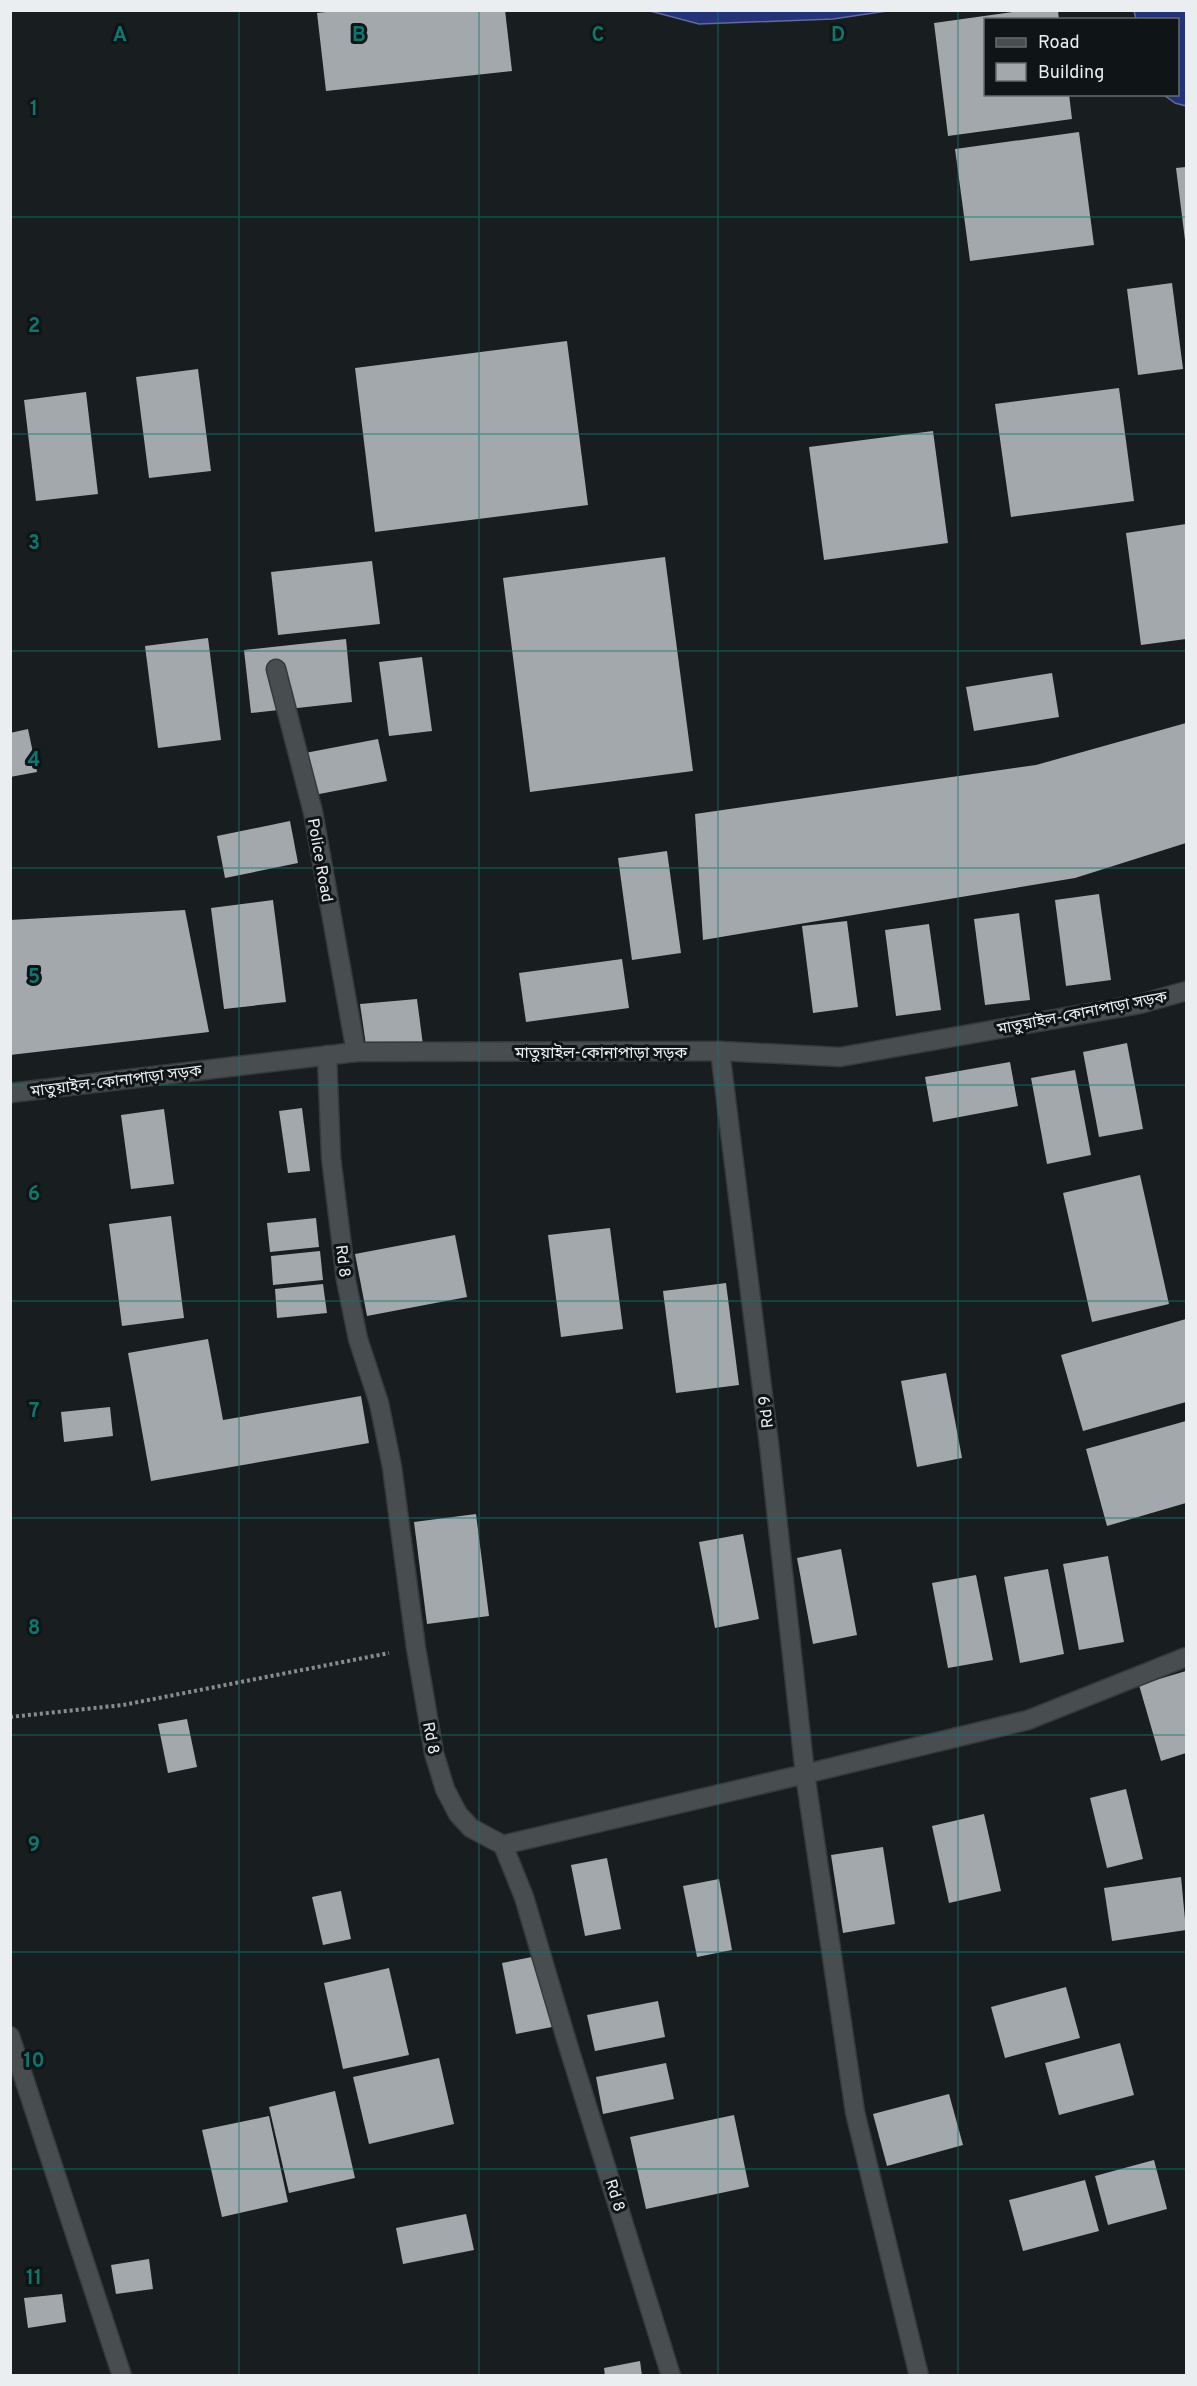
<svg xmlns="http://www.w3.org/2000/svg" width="1197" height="2386" viewBox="0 0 1197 2386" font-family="Overpass,'Noto Sans Bengali',sans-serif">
<rect width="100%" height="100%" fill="#181d1f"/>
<g fill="#243278" stroke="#606a9c" stroke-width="1.5">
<path d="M650,11H887L833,19L699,24Z"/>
<path d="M1134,11H1186V106L1175,103L1164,95L1178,94V20L1136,19Z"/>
</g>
<g fill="#a3a8ac">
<path d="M343,10H505L512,71L326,91L317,13Z"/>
<path d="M1026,10H1058L1059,20H986V94H1069L1072,119L948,136L934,23Z"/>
<path d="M1079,132L1094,245L970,261L955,149Z"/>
<path d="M1186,167V239L1185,240L1176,168Z"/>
<path d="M1172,283L1183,369L1138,375L1127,289Z"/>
<path d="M567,341L588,505L375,532L355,368Z"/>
<path d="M198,369L211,471L149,478L136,377Z"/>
<path d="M1119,388L1134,501L1011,517L995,404Z"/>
<path d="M86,392L98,494L36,501L24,400Z"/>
<path d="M933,431L948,543L824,560L809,447Z"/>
<path d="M1186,524V639L1141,645L1126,533Z"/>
<path d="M665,557L693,771L530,792L503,578Z"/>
<path d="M372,561L380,624L278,635L271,572Z"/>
<path d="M208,638L221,740L158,748L145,646Z"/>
<path d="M346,639L352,702L251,713L244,650Z"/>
<path d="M422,657L432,731L389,736L379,662Z"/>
<path d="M1052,673L1059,717L974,731L966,687Z"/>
<path d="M1186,723V843L1075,878L703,940L695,814L1036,765Z"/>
<path d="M28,729L37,772L10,777V733Z"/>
<path d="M378,739L387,781L314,795L305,753Z"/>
<path d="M290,821L298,863L225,878L217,836Z"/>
<path d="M667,851L681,953L632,960L618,858Z"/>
<path d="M1099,894L1111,980L1066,986L1055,900Z"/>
<path d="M273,900L286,1002L224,1009L211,908Z"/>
<path d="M185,910L209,1032L10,1055V920Z"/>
<path d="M1019,913L1030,1000L985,1005L974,919Z"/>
<path d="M847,921L858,1007L813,1013L802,926Z"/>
<path d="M929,924L941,1010L896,1016L885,930Z"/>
<path d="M622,959L629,1008L526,1022L519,973Z"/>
<path d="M417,999L423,1045H366L360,1004Z"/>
<path d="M1127,1043L1143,1129L1099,1137L1083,1052Z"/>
<path d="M1010,1062L1018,1106L933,1122L925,1077Z"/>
<path d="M1075,1070L1091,1155L1047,1164L1031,1078Z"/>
<path d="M302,1108L310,1171L288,1173L279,1111Z"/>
<path d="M164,1109L174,1184L131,1189L121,1115Z"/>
<path d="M1140,1175L1169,1304L1092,1322L1063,1193Z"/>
<path d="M171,1216L184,1318L122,1326L109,1224Z"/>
<path d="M316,1218L319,1247L270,1252L267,1223Z"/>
<path d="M610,1228L623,1329L561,1337L548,1235Z"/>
<path d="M455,1235L467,1297L367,1316L355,1254Z"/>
<path d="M320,1251L323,1280L273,1285L271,1256Z"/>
<path d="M726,1283L739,1385L676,1393L663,1291Z"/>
<path d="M323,1284L327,1313L277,1318L275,1289Z"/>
<path d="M1186,1319V1402L1083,1431L1061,1355Z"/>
<path d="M208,1339L223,1420L361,1396L369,1443L151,1481L128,1353Z"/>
<path d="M946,1373L962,1458L917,1467L901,1381Z"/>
<path d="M110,1407L113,1436L64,1442L61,1412Z"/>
<path d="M1186,1421V1503L1107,1526L1086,1449Z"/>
<path d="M476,1514L489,1616L427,1624L414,1522Z"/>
<path d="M743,1534L759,1619L715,1628L699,1542Z"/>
<path d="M841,1549L857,1635L813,1644L797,1558Z"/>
<path d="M1108,1556L1124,1642L1079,1650L1063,1564Z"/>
<path d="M1048,1569L1064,1654L1020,1663L1004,1577Z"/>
<path d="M976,1575L993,1660L948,1668L932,1583Z"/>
<path d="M1186,1671V1753L1161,1761L1139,1685Z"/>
<path d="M187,1719L197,1767L168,1773L158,1724Z"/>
<path d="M1126,1789L1143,1859L1107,1868L1090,1798Z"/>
<path d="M984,1814L1001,1891L949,1903L932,1826Z"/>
<path d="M883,1847L895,1924L843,1933L831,1855Z"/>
<path d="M607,1858L621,1929L585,1936L571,1865Z"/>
<path d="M1181,1877L1186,1930L1112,1941L1104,1888Z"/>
<path d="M719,1879L732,1950L697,1957L683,1886Z"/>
<path d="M341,1891L351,1939L323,1945L312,1897Z"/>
<path d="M537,1956L552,2027L516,2034L502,1963Z"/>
<path d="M389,1968L409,2055L343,2069L324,1983Z"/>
<path d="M1066,1987L1080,2038L1005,2058L991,2007Z"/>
<path d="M658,2001L665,2037L595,2051L587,2015Z"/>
<path d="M1120,2043L1134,2095L1059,2115L1045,2063Z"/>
<path d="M439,2058L454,2124L369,2144L353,2077Z"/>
<path d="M666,2063L674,2099L603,2114L596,2077Z"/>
<path d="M335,2091L355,2178L289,2193L269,2107Z"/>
<path d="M949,2094L963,2145L887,2166L873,2114Z"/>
<path d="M734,2115L749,2187L646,2209L630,2137Z"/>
<path d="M269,2116L288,2202L222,2217L202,2130Z"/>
<path d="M1154,2160L1167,2209L1108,2225L1095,2176Z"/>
<path d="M1085,2180L1099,2231L1023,2251L1009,2200Z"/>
<path d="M466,2214L474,2250L403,2264L396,2228Z"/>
<path d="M149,2259L153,2289L116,2294L111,2265Z"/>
<path d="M62,2294L66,2322L28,2328L24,2298Z"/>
<path d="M640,2361L642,2376H605L604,2368Z"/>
</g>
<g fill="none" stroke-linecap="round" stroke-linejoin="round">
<g stroke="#373a3c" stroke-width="21">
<g id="street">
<path d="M276,669L313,812L356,1052"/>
<path d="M720,1051L769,1444L805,1774L1028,1720L1186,1657"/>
<path d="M327,1055L331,1157L346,1280L358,1339L379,1403L392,1467L416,1648L434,1753L445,1789L458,1814L471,1828L503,1845L524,1897L567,2042L671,2376"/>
<path d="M503,1845L805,1774L855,2112L919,2376"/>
<path d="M10,2036L122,2376"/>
</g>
</g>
<g stroke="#373a3c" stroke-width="21">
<path id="secondary" d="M10,1093L356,1052L720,1051L840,1057L1140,1004L1186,991"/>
</g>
<path stroke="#888c8e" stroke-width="4" stroke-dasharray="3 3" stroke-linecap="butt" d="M10,1717L123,1705L389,1653"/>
<use href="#street" stroke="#484d50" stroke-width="18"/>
<use href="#secondary" stroke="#484d50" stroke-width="18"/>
</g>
<path fill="none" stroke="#0f766e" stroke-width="1.5" stroke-opacity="0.55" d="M239,10V2376M479,10V2376M718,10V2376M958,10V2376M10,217H1186M10,434H1186M10,651H1186M10,868H1186M10,1085H1186M10,1301H1186M10,1518H1186M10,1735H1186M10,1952H1186M10,2169H1186"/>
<g text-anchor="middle" stroke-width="6" stroke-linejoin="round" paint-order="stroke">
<g font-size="16" fill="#ebeef0" stroke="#0f1416">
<text transform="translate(321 860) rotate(80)" y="6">Police Road</text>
<text transform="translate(1082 1012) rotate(-11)" y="6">মাতুয়াইল-কোনাপাড়া সড়ক</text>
<text x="601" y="1058">মাতুয়াইল-কোনাপাড়া সড়ক</text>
<text transform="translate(116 1080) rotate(-7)" y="6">মাতুয়াইল-কোনাপাড়া সড়ক</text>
<text transform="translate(344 1261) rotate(83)" y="6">Rd 8</text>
<text transform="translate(765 1412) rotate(-97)" y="6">Rd 9</text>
<text transform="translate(432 1738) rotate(79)" y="6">Rd 8</text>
<text transform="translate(616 2195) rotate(72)" y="6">Rd 8</text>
</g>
</g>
<g font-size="20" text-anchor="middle" font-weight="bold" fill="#0f766e" stroke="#0f1416" stroke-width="6" stroke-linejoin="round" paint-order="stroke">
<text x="120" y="41">A</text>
<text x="359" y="41">B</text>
<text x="598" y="41">C</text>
<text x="838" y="41">D</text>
<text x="34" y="115">1</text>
<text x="34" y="332">2</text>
<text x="34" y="549">3</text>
<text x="34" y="766">4</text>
<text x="34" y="983">5</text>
<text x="34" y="1200">6</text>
<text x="34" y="1417">7</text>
<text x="34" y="1634">8</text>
<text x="34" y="1851">9</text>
<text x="34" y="2067">10</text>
<text x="34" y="2284">11</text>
</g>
<rect width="1197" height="2386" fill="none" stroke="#ebeef0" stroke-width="24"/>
<rect x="984" y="18" width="195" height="78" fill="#0f1416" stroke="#676b6d" stroke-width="1.5"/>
<rect x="996" y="38" width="30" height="9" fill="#484d50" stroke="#676b6d" stroke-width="1.5"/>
<text x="1038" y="48" font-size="18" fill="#ebeef0">Road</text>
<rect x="996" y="63" width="30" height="18" fill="#a3a8ac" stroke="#676b6d" stroke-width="1.5"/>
<text x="1038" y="78" font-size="18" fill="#ebeef0">Building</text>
</svg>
